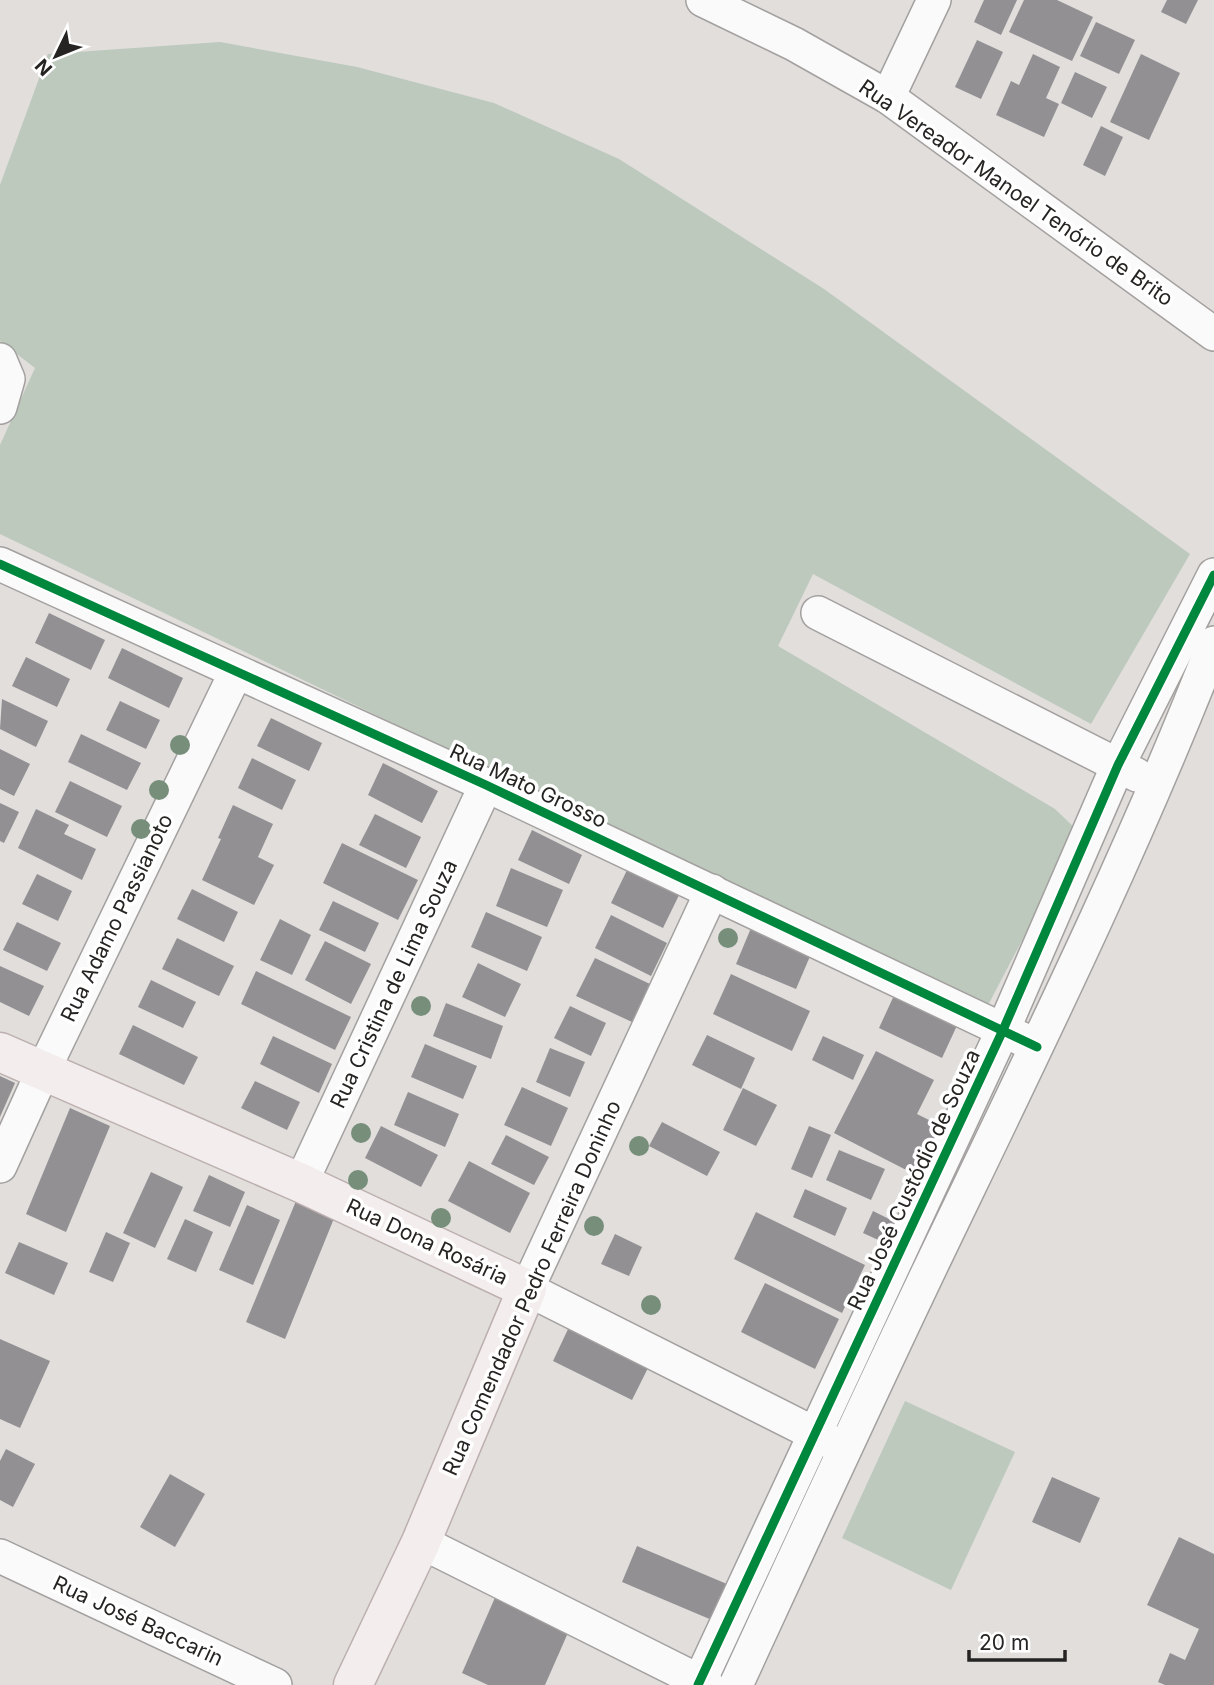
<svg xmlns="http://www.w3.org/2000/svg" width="1214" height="1685" viewBox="0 0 1214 1685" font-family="Inter,sans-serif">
<rect width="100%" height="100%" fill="#e1dedc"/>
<g fill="#bdc9bd">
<path d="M220,42L357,67L494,103L619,159L824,289L1190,554L1091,724L813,574L778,646L1055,809L1079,832L986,1009L0,534V445L35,368L0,341V185L48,54Z"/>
<path d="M905,1401L1015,1452L951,1590L842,1538Z"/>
</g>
<g fill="#939094">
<path d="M984,0H1017L1001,35L974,22Z"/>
<path d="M1024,0H1057L1093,17L1072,61L1009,32Z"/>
<path d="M1167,0H1198L1186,24L1161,12Z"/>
<path d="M1096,22L1135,40L1119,74L1080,56Z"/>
<path d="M977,40L1003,52L981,99L955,87Z"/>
<path d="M1033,54L1060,67L1046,98L1059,104L1044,137L996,115L1011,81L1019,85Z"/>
<path d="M1141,54L1180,73L1149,140L1110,122Z"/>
<path d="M1075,72L1107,87L1092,118L1061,103Z"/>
<path d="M1101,126L1123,137L1105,176L1083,165Z"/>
<path d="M49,613L105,640L91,670L35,643Z"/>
<path d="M122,648L183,678L169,708L108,678Z"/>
<path d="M26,657L70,679L57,707L12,686Z"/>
<path d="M2,699L48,721L36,747L0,729Z"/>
<path d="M120,701L160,720L146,749L106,730Z"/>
<path d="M271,718L322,743L309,771L257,746Z"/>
<path d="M81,734L141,763L127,790L68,762Z"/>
<path d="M0,749L30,764L14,796L0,789Z"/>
<path d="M252,758L296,780L282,810L238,788Z"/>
<path d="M383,763L438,791L422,823L368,795Z"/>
<path d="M70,781L122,806L107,837L55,812Z"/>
<path d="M0,803L19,812L4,843L0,841Z"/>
<path d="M233,805L273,824L258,857L274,865L254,905L202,880L221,839L218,838Z"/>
<path d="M36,809L69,825L64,834L96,849L82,880L18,848Z"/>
<path d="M375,814L421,837L406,868L359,845Z"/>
<path d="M532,830L582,855L569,884L518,860Z"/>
<path d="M342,843L418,880L398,920L323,883Z"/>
<path d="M630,864L682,889L663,928L611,903Z"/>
<path d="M511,868L563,890L547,927L496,906Z"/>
<path d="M37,874L72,891L58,921L22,904Z"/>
<path d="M192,889L238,912L224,942L177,919Z"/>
<path d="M333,901L379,923L365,952L319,930Z"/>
<path d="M486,912L542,937L527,971L471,947Z"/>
<path d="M611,915L667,943L651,976L595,948Z"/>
<path d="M280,919L311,935L292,975L260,960Z"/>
<path d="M17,922L61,943L47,971L3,950Z"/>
<path d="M751,928L811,954L796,989L736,964Z"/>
<path d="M177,938L234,966L219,996L162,969Z"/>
<path d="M325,941L371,964L351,1004L305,980Z"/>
<path d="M595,958L650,984L632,1022L576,996Z"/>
<path d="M478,963L521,984L505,1017L462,997Z"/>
<path d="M0,966L44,986L29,1016L0,1002Z"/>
<path d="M256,971L351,1017L335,1050L241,1004Z"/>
<path d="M731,974L810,1011L792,1051L713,1014Z"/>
<path d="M151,980L196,1002L183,1028L138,1007Z"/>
<path d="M897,989L960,1019L942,1058L879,1028Z"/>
<path d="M446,1003L503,1026L491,1059L433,1036Z"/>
<path d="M570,1006L606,1023L591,1056L554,1038Z"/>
<path d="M133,1025L198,1057L184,1085L119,1054Z"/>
<path d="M707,1035L755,1058L741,1089L692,1065Z"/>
<path d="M273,1036L332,1064L319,1093L260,1064Z"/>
<path d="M823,1036L864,1055L853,1080L812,1060Z"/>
<path d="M425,1044L477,1066L463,1099L411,1077Z"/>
<path d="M550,1048L585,1062L570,1097L536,1082Z"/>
<path d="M876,1051L934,1080L917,1114L943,1127L918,1176L834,1133Z"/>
<path d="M0,1076L15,1083L0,1117Z"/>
<path d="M255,1081L300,1102L287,1130L241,1108Z"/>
<path d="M522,1087L568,1108L551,1146L504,1125Z"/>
<path d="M743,1088L777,1105L756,1146L723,1130Z"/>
<path d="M408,1092L459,1114L445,1147L394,1125Z"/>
<path d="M70,1108L110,1126L66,1232L26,1214Z"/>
<path d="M662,1122L720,1152L707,1176L649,1146Z"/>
<path d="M381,1126L438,1155L421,1187L365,1158Z"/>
<path d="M809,1126L831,1135L812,1178L791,1169Z"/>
<path d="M506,1135L549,1157L534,1185L491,1164Z"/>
<path d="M839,1150L885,1169L871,1200L826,1180Z"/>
<path d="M469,1161L530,1193L510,1233L448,1201Z"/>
<path d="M151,1172L183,1187L155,1248L123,1233Z"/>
<path d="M209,1175L245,1192L230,1227L193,1211Z"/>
<path d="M805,1189L847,1208L835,1236L793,1217Z"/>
<path d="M296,1201L335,1216L285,1339L246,1322Z"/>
<path d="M247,1205L280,1220L253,1285L219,1270Z"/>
<path d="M873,1211L897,1223L887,1244L863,1233Z"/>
<path d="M756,1212L865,1265L842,1313L734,1259Z"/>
<path d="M185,1219L213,1232L196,1272L167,1259Z"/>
<path d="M106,1232L130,1243L113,1282L89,1272Z"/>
<path d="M615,1234L642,1247L629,1276L601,1264Z"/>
<path d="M19,1242L68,1263L54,1295L5,1273Z"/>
<path d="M765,1283L839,1319L815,1369L741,1332Z"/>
<path d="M569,1327L649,1366L632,1400L553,1361Z"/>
<path d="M0,1339L50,1361L20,1428L0,1419Z"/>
<path d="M6,1449L35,1464L13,1507L0,1500V1461Z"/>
<path d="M170,1474L205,1494L175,1547L140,1527Z"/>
<path d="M1052,1477L1100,1498L1080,1543L1032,1522Z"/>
<path d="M1179,1537L1214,1554V1685H1165L1158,1682L1170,1653L1185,1660L1199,1629L1147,1605Z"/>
<path d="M637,1546L734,1587L719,1623L622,1582Z"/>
<path d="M497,1593L571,1626L545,1685H488L462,1673Z"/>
</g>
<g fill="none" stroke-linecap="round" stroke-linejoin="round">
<g stroke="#a3a09f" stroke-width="36">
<g id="minor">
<path d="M703,0L794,44L888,97L1214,334"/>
<path d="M888,97L934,0"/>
<path d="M0,360L8,379L0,407"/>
<path d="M0,564L486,785L1022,1039"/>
<path d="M818,613L1137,775"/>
<path d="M712,891L527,1289L833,1443"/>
<path d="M0,1166L43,1071L236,672"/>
<path d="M301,1183L486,785"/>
<path d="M421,1542L707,1685"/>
<path d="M0,1556L275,1685"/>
<path d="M698,1685L1003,1030L1118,765L1214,575"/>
<path d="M736,1685C801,1544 866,1402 933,1262C1031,1058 1132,854 1214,643"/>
</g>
</g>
<g stroke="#bcafaf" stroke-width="41">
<path id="major" d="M0,1052L301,1183L527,1289L421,1542L353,1685"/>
</g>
<use href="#minor" stroke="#fafafa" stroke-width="33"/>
<use href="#major" stroke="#f3eded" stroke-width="38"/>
<g stroke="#fff" stroke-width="13">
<g id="cycleway">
<path d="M0,564L486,785L1037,1047"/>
<path d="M698,1685L1003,1030L1118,765L1214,575"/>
</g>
</g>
<use href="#cycleway" stroke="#00873e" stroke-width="9"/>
</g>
<g fill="#768e7a">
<circle cx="180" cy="745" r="10"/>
<circle cx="159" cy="790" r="10"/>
<circle cx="141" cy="829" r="10"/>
<circle cx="728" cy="938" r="10"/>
<circle cx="421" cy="1006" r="10"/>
<circle cx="361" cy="1133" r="10"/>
<circle cx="639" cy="1146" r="10"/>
<circle cx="358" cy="1180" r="10"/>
<circle cx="441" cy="1218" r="10"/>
<circle cx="594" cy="1226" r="10"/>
<circle cx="651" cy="1305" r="10"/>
</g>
<g text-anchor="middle" stroke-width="7" stroke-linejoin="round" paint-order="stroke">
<g font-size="21" fill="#262423" stroke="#fff">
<text transform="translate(1016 193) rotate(35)" y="7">Rua Vereador Manoel Tenório de Brito</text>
<text transform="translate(528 786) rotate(25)" y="7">Rua Mato Grosso</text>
<text transform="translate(117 918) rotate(-64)" y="7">Rua Adamo Passianoto</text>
<text transform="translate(394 984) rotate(-65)" y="7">Rua Cristina de Lima Souza</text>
<text transform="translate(914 1180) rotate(-65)" y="7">Rua José Custódio de Souza</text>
<text transform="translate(427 1242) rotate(25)" y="7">Rua Dona Rosária</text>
<text transform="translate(532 1288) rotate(-66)" y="7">Rua Comendador Pedro Ferreira Doninho</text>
<text transform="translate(138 1621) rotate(25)" y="7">Rua José Baccarin</text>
</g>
</g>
<g transform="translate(56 56) rotate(227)" stroke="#ffffff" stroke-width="5" paint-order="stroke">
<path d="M0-5L12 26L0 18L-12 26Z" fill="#262423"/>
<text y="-10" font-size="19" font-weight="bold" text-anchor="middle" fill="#262423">N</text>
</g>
<path d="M969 1650v10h96v-10" fill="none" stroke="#262423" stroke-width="3.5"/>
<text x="979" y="1650" font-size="21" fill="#262423" stroke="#ffffff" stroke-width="5" paint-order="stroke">20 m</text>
</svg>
